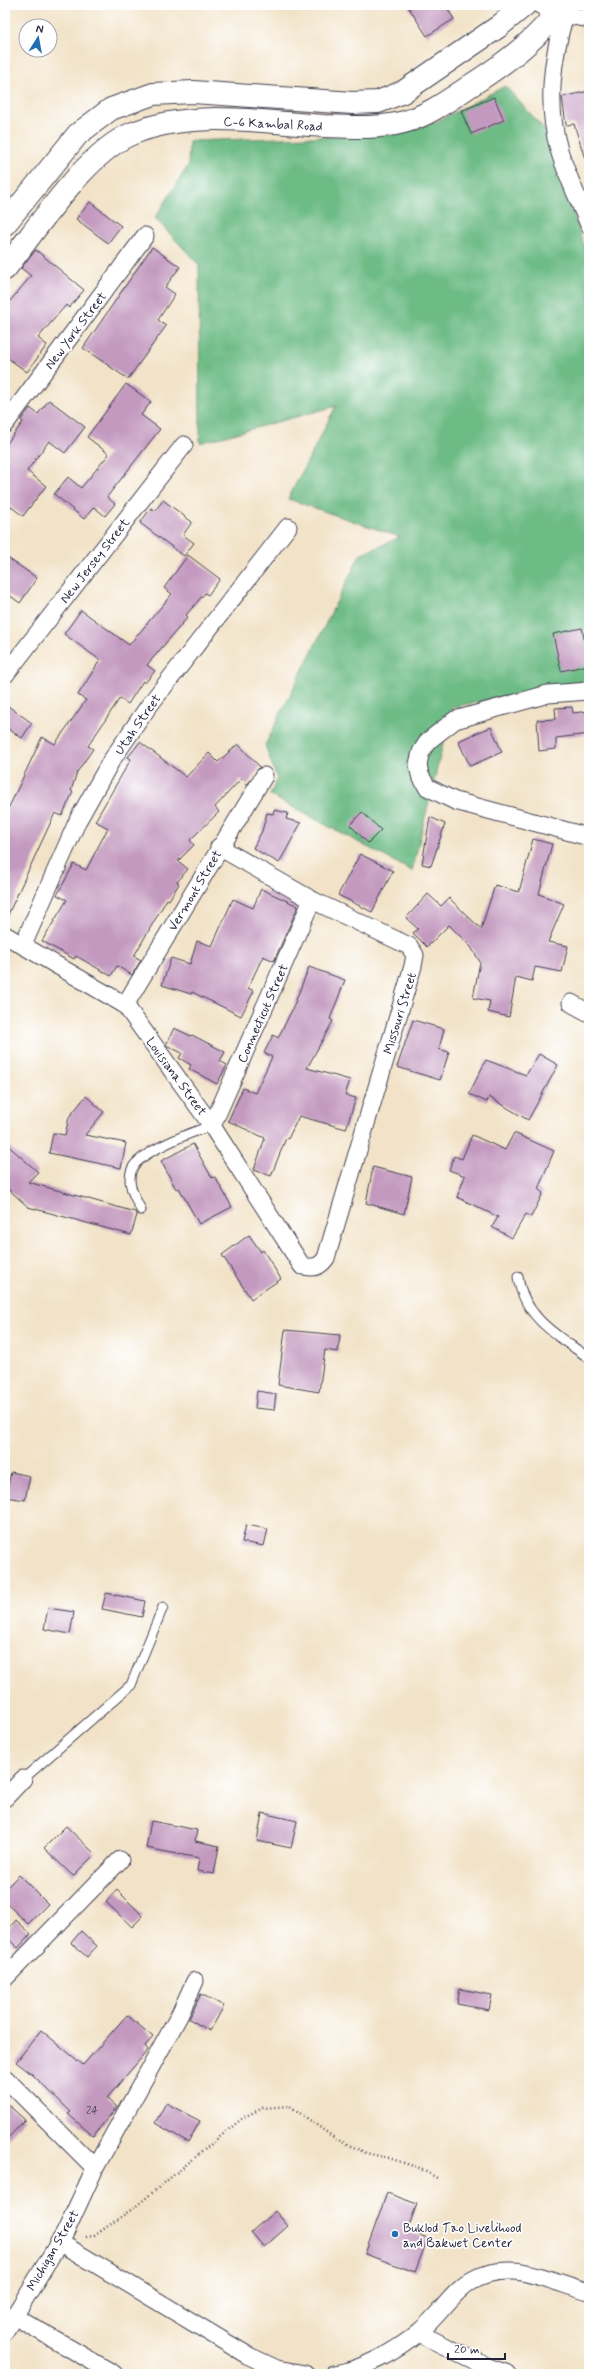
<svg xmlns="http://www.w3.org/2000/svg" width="594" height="2379" viewBox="0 0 594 2379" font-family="Mynerve,sans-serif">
<rect width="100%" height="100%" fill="#fff"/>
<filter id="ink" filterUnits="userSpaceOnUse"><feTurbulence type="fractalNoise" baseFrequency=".025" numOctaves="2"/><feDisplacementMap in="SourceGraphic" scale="8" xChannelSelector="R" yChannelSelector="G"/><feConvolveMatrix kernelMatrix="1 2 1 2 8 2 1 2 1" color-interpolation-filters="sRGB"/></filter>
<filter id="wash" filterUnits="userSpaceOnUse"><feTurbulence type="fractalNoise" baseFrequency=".012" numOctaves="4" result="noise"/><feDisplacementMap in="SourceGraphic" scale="16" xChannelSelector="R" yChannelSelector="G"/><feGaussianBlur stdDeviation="0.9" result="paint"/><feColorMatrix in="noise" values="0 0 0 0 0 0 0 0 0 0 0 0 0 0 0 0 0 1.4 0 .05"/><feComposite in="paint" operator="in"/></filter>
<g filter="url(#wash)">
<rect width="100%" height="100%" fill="#f2e3c8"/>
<path fill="#6dbb85" stroke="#486e60" d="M505,86L546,131L589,261V680L452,707L412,871L270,795L277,779L265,745L360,555L400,537L288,499L336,406L200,443L199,265L155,218L188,166L189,141L399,134L438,121Z"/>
<g id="blocks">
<g fill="#c399bf">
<path d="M407,5H445L454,19L427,36Z"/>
<path d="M589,91V159H585L574,124L566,125L562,97Z"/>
<path d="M494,97L504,120L471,134L461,111Z"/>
<path d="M90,202L121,226L108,243L76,219Z"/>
<path d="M152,247L180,267L165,287L175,294L158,320L166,326L128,379L83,348Z"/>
<path d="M36,250L84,290L69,308L66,305L38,338L47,345L27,372L5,356V307L31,276L21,268Z"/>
<path d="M126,384L151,402L141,415L160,429L107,497L115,504L105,516L94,507L84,519L54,494L68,477L81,488L109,454L87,437Z"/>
<path d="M49,400L85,427L65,453L49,441L27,471L46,486L23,516L5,502V446L23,422L21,420L30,408L38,414Z"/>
<path d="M163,500L192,522L183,535L194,543L184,556L140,523L151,508L155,511Z"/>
<path d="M188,555L220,579L208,595L205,593L186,615L188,617L147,665L155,671L145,683L143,681L128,704L120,698L88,746L93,749L77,772L71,791L73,792L62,816L55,813L5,921V806L9,807L42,737L55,744L86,700L78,695L100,660L64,634L81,610L129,645L172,594L164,588Z"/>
<path d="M5,556L37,578L20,603L5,592Z"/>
<path d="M582,628L589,665L561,671L553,634Z"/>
<path d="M5,704L32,723L22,738L5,727Z"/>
<path d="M572,707L573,713L589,711V734L556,738V749L539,751L537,720L556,719L555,708Z"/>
<path d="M491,727L502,752L470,766L458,741Z"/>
<path d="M140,742L186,777L209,753L218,762L238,744L260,767L247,785L241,779L215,807L219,812L190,840L194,845L178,861L188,869L177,882L179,884L169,900L167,899L134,956L141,960L132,975L117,966L111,976L76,956L74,959L42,941L67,900L57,895L74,864L86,870L108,828L95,821L131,759L128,757Z"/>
<path d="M274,810L288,813L286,819L301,823L279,863L253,848L262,831L267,813L273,814Z"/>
<path d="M362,812L381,830L368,843L350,825Z"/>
<path d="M430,817L445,824L431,866L422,864Z"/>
<path d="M533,839L552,844L539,894L564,904L548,942L568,946L562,972L535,967L532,981L516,977L509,1017L488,1012L490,1001L473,998L480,962L471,947L449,925L427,947L413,933L418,929L406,918L428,894L441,906L449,898L481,929L495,885L519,892Z"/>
<path d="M360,854L393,871L372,912L338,895Z"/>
<path d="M261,889L298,906L274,961L263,956L248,988L254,991L241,1016L192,992L191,994L162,985L171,958L190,964L197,941L212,946L233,899L253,908Z"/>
<path d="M309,967L345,980L330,1019L333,1021L307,1068L350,1080L345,1095L356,1098L346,1129L299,1116L288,1139L286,1138L271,1176L254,1170L265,1138L228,1121L243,1088L255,1093L272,1057L264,1053L273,1035L278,1038L292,1010Z"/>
<path d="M413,1020L444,1029L439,1049L449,1052L440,1080L397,1067Z"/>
<path d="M174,1028L191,1036L192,1035L225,1052L220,1061L227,1065L217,1084L189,1069L191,1065L179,1058L182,1053L166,1045Z"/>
<path d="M539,1054L558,1065L528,1120L489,1097L487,1102L469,1094L486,1060L526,1075Z"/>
<path d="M86,1096L104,1112L85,1135L126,1143L121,1168L49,1153L53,1133L65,1135L69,1117Z"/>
<path d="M514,1133L554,1151L538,1189L543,1193L531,1217L526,1214L512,1238L492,1227L498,1217L457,1197L465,1176L449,1170L454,1156L462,1159L472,1135L505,1150Z"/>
<path d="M5,1143L38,1172L28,1182L135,1212L137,1215L131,1235L28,1207L5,1186Z"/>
<path d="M193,1144L212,1178L215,1177L232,1207L199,1224L179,1188L176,1189L161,1161Z"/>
<path d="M373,1167L412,1177L404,1214L366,1203Z"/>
<path d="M249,1235L261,1252L263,1250L281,1279L251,1299L222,1255Z"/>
<path d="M285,1330L340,1335L338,1352L325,1350L319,1392L278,1385Z"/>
<path d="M257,1391L276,1394L274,1410L255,1408Z"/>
<path d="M11,1472L30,1476L25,1500L6,1497Z"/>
<path d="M246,1525L268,1529L264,1546L242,1542Z"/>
<path d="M106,1593L145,1601L142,1617L102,1609Z"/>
<path d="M48,1608L74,1612L70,1634L44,1629Z"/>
<path d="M262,1813L297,1821L291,1848L257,1841Z"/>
<path d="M151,1821L197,1830L195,1841L219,1846L214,1874L197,1871L199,1858L146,1848Z"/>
<path d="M66,1826L95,1854L73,1876L44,1848Z"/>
<path d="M19,1875L48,1904L28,1924L5,1902V1889Z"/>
<path d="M117,1890L143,1916L132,1927L106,1902Z"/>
<path d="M16,1920L31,1934L18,1948L5,1936V1933Z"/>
<path d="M81,1931L97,1946L87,1957L71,1943Z"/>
<path d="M460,1989L492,1995L489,2010L457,2004Z"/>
<path d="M201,1994L224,2006L210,2031L189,2019Z"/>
<path d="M127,2015L153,2037L145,2046L148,2050L107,2098L117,2107L93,2136L68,2114L71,2112L33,2075L16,2062L41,2030L83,2065Z"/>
<path d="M5,2102L25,2120L5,2141Z"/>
<path d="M166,2103L200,2121L188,2142L155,2123Z"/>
<path d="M387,2193L417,2204L407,2231L428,2238L415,2272L365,2254Z"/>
<path d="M275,2211L288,2226L264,2247L251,2232Z"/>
</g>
</g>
</g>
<g filter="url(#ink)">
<use href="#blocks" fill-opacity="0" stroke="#413f50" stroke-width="1"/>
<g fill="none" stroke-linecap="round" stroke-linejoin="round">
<g stroke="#413f50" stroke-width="11">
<g id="service">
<path d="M141,1210C135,1198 126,1183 132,1169C139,1152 194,1131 212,1126"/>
<path d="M518,1277C524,1318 558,1336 589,1358"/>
<path d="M23,1779L131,1685L163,1607"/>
</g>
</g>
<g stroke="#413f50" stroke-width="19">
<g id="minor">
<path d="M540,5L556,13L589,19"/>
<path d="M565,14C552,59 546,104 559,150C567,176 579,200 589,225"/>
<path d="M5,424L145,236"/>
<path d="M5,675L184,445"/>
<path d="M589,691L548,694L455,720L428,741L421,752L418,764L420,775L427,787L455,801L589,837"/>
<path d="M5,935L125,1005L212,1126L302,1266C313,1268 319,1268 326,1258L413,966L415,955L409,946L312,900L219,847"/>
<path d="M23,945L78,820L111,761L148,707L288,527"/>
<path d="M571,1003L589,1013"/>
<path d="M125,1005L264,776"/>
<path d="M212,1126L312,900"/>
<path d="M5,1798L23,1779"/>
<path d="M5,1978L120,1860"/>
<path d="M5,2078L95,2168"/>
<path d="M59,2242L247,2355L277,2369L305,2374"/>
<path d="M14,2316L114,2374"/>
<path d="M5,2331L65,2233L95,2168L179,2016L195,1981"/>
<path d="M418,2333L488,2367L508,2374"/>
<path d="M334,2374C362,2370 397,2351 418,2333C452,2305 460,2269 513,2271C530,2271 570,2287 589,2292"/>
</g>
</g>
<g stroke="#413f50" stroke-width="24">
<g id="secondary">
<path d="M5,224L78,134L111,109L153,94L193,92L353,103L378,102L403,92L498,27L525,5"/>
<path d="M5,269C36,230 86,153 131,134C190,109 262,122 324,126C350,127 378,129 404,122C430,115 453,97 476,82C508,61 540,37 562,5"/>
</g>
</g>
<path stroke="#413f50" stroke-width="2.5" stroke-dasharray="1 3" stroke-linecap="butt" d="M86,2237L94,2236L135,2207L244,2117L263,2108L290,2106L336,2139L366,2153L389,2158L419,2168L439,2179"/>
<use href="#service" stroke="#fff" stroke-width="9"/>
<use href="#minor" stroke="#fff" stroke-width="17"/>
<use href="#secondary" stroke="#fff" stroke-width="22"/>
</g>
</g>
<circle fill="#1f6fb2" stroke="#fff" stroke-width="1.5" cx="395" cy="2234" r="4"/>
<g text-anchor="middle" stroke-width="3.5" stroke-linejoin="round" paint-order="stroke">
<g font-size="11" fill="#4a405c">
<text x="92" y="2114">24</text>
</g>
<g font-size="13" fill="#22223b" stroke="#fff">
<text transform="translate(273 123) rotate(3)" y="5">C-6 Kambal Road</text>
<text transform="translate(75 330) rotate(-53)" y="5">New York Street</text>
<text transform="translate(94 560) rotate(-52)" y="5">New Jersey Street</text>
<text transform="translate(137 724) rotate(-55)" y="5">Utah Street</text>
<text transform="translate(194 890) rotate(-59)" y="5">Vermont Street</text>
<text transform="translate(262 1013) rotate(-66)" y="5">Connecticut Street</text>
<text transform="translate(399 1013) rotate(-73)" y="5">Missouri Street</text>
<text transform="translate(177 1076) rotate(54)" y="5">Louisiana Street</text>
<text transform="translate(52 2250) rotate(-60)" y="5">Michigan Street</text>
</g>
<g font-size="13" fill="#22223b" stroke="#fff" text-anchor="start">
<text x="403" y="2232">Buklod Tao Livelihood<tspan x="403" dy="15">and Bakwet Center</tspan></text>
</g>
</g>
<rect width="594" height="2379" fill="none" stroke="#fff" stroke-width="20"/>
<g transform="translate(38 38) rotate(11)"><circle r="19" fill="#ffffff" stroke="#a7a7b1"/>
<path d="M0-3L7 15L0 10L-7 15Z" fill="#1f6fb2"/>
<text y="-6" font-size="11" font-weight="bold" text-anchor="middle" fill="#22223b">N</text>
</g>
<path d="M448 2353v6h57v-6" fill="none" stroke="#22223b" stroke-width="2"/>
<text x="454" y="2353" font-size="12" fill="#22223b" stroke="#ffffff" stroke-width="3" paint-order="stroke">20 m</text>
</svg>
